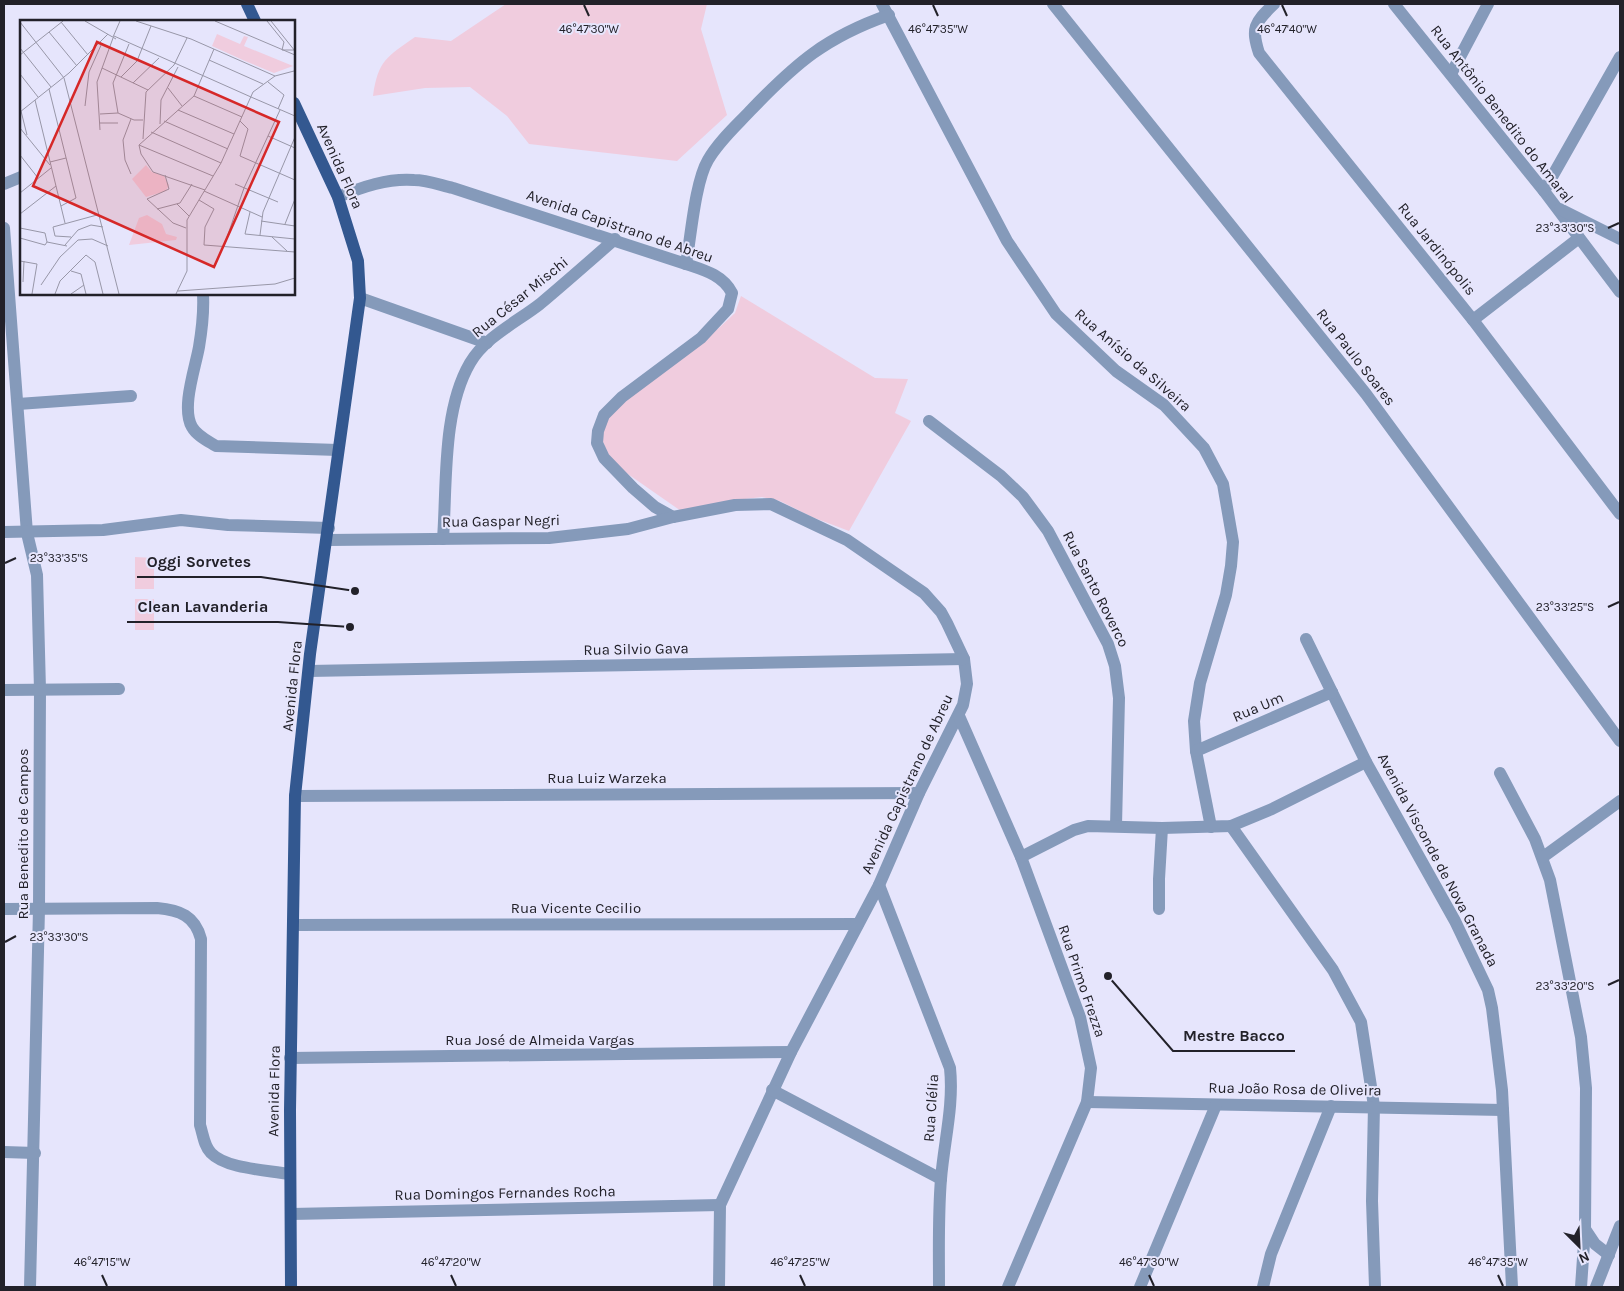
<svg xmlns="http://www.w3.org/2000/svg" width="1624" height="1291" viewBox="0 0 1624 1291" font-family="Karla,sans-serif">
<rect width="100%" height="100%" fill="#e6e5fc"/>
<g fill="#f0ccde">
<path d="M506,4H707L701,29L727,115L677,161L529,144L507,116L470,87L425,88L373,96C378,60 387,57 415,37L451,41Z"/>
<path d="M741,296L875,378L908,379L895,413L911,421L849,531L812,517L780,501L762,497L736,500L681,511L612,463L603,442V430L606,420L617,407L720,327L735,313Z"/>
<path d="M135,557L154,558V589H135Z"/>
<rect x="135" y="599" width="19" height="31"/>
</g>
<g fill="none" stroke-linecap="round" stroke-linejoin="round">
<g stroke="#859aba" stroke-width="12">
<path d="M882,4L1007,241L1056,314L1116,371L1164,405L1204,448L1223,484L1233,542L1231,566L1226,595L1200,683L1194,721L1196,751L1211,827"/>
<path d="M1053,4L1366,394L1620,741"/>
<path d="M1274,4C1254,23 1251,28 1259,53L1473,320L1620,514"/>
<path d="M1394,4L1544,191L1620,292"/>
<path d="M1451,74L1488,4"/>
<path d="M4,184L21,177"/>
<path d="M1544,191L1620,57"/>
<path d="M338,197C362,187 388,178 414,180C427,180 440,185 453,188L686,264C704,270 723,275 732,293L728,309L701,338L622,397L604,415L598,431L597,443L604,458L633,488L655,507L673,517"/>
<path d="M1560,209L1620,239"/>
<path d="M4,228L27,533L37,575L40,690L39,909L30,1287"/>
<path d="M686,264C691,236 695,182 708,160C719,141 736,126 750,111C796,63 826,37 889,15"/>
<path d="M203,294C204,312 202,329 199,347C195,369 181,408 192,427C197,436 208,441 216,446L338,450"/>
<path d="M360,298L487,343"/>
<path d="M1473,320L1579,238"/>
<path d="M18,404L131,396"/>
<path d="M929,421L1001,476L1023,497L1048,531L1108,644L1115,666L1119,698L1116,826"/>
<path d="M4,532L103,530L181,520L228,525L329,528"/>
<path d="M443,539C447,485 442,411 470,363C485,337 517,322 540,304C565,283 590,261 615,239"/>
<path d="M328,540L549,538L628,529L673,517L735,505L771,504L847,540L924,593L941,612L947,623L964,659L967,684L963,705L919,793L879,885L791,1052L720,1205L719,1287"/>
<path d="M1306,639L1366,762L1455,921L1488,990L1492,1008L1502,1090L1512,1287"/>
<path d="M309,671L964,659"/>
<path d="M4,690L119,689"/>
<path d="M959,716L1021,857L1080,1017L1091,1068L1087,1102L1008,1287"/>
<path d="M1196,751L1332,692"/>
<path d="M1500,773L1535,839L1550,880L1581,1037L1586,1088L1585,1229L1581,1287"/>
<path d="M295,796L919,793"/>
<path d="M1231,826L1333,970L1361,1022L1374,1106L1372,1201L1375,1287"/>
<path d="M1021,857L1074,830L1088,826L1162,828L1231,826L1272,809L1366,762"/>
<path d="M1543,857L1620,801"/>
<path d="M879,885L950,1068C954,1105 944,1142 941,1179C938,1215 939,1251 939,1287"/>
<path d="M4,909L157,908C180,910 195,916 201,939L200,1125C203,1134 204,1146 211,1153C226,1169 268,1170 289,1174"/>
<path d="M1159,909V879L1162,828"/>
<path d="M293,925L858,924"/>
<path d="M290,1058L791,1052"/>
<path d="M772,1090L941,1179"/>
<path d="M1087,1102L1503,1110"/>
<path d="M4,1152L35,1153"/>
<path d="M291,1214L720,1205"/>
<path d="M1585,1229L1595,1244L1609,1255"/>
<path d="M1140,1287L1216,1105"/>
<path d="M1263,1287L1271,1254L1331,1106"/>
<path d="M1596,1287L1620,1226"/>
</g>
<g stroke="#335890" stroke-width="12">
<path d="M247,4L255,21"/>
<path d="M291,1287L290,1110L295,796L310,654L360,298L358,261L338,197L294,103"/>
</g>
</g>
<path fill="none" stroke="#222129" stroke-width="2" d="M584,5L589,16M933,5L938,16M1282,5L1287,16M1608,228L1619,223M5,563L16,558M1608,607L1619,602M5,942L16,936M1608,985L1619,980M102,1275L107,1286M451,1275L456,1286M800,1275L805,1286M1149,1275L1154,1286M1498,1275L1503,1286"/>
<g text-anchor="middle" stroke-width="4" stroke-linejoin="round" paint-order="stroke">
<g font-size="15" fill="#222129" stroke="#e6e5fc">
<text transform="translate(1502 114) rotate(52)" y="5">Rua Antônio Benedito do Amaral</text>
<text transform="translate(340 166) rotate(66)" y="5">Avenida Flora</text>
<text transform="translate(620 226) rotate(19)" y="5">Avenida Capistrano de Abreu</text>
<text transform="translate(1437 249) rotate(51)" y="5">Rua Jardinópolis</text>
<text transform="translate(520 297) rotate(-39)" y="5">Rua César Mischi</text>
<text transform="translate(1356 357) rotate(52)" y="5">Rua Paulo Soares</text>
<text transform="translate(1133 360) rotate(41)" y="5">Rua Anísio da Silveira</text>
<text transform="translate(501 521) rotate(-1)" y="5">Rua Gaspar Negri</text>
<text transform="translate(1096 589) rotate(63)" y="5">Rua Santo Roverco</text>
<text transform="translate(636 649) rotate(-1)" y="5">Rua Silvio Gava</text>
<text transform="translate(292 686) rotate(-84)" y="5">Avenida Flora</text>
<text transform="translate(1258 707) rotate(-23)" y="5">Rua Um</text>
<text x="607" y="783">Rua Luiz Warzeka</text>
<text transform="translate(907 784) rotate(-65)" y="5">Avenida Capistrano de Abreu</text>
<text transform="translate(23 834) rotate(-90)" y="5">Rua Benedito de Campos</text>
<text transform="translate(1438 860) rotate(62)" y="5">Avenida Visconde de Nova Granada</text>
<text x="576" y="913">Rua Vicente Cecilio</text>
<text transform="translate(1082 981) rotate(71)" y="5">Rua Primo Frezza</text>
<text x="540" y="1045">Rua José de Almeida Vargas</text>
<text transform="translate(1295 1089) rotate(1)" y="5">Rua João Rosa de Oliveira</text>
<text transform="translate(274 1091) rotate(-89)" y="5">Avenida Flora</text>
<text transform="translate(931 1108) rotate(-86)" y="5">Rua Clélia</text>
<text transform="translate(505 1193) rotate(-1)" y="5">Rua Domingos Fernandes Rocha</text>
</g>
</g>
<g transform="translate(20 20)">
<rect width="275" height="275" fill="#e6e5fc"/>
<path d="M197,14L220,24L224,16L228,17L224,26L273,46L254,53L225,41L192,26ZM126,145L132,152L144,156L149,165L146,171L126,177L112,159ZM127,195L142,204L146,214L157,217L156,220L109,225L119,198Z" fill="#f0ccde"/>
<path fill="none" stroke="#9897a8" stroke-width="1" d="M65,1L96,19M116,1L171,19L255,56M195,1L275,35M247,1L264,22L262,30H275M251,1L275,31M0,2L44,58L99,274M41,2L68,35M29,12L57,46M94,16L231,77M93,17L100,1M0,28L31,67M0,35L43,1M189,40L243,64M82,48L128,70M0,54L18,77M101,57L117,41L131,6M248,62L264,75L258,89M113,63L139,38M148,68L162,86M29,69L56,178L41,186M174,76L222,97M231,77L275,96M15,80L45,203M65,86L69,52L82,23M158,90L214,114M1,91L7,115M0,92L49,53L88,14M98,93L93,63L109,24M80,94L98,93L114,100H123M111,99L103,120L105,140L111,154M144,101L208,129M220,101L228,109L220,136L275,160M80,103H98M140,104L141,80L158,47M0,108L30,145M80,110L77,62L93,18M131,112L201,143M248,116L275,128M123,119L126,72L154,45L167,18M119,125L193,156M0,135L18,158M30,142L46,138M145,155L149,169L127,179L153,203L166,208M215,164L258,182M185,170L133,152L121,134L119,125L174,76L194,29M184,171L242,197M0,173L31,148M179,180L194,189L185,207L184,225L275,232M157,184L169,196M137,189L160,183L172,164M230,192L225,214L275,219M0,194L36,166M241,201L275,206M265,204L275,179M0,208L25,213L27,222L25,225L0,218M240,215L243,192L275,117M51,217L35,216L33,207L77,195M252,217L267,231M27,222L47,226M45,225L58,210L71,205L83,207M204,226L224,168L260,90M0,241L17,244L12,274M51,251L61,254L66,274M3,262L4,241M21,265L40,237L58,220L72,219L88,226M158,271L255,264L275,258M35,274L40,261L66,235L75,242L83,274M51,274L64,265M156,274L167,251V200L201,143L233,72L255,56L274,51"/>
<path fill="#d62828" fill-opacity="0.15" stroke="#d62828" stroke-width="2.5" d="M77,22L259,102L194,247L13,166Z"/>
<rect width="275" height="275" fill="none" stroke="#222129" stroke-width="2.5"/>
</g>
<g font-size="12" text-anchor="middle" fill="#222129" stroke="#e6e5fc" stroke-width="4" stroke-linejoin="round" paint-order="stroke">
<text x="589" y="33">46°47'30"W</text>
<text x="938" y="33">46°47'35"W</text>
<text x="1287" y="33">46°47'40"W</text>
<text x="1565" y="232">23°33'30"S</text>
<text x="59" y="562">23°33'35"S</text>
<text x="1565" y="611">23°33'25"S</text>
<text x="59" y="941">23°33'30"S</text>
<text x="1565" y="990">23°33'20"S</text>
<text x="102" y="1266">46°47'15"W</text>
<text x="451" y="1266">46°47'20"W</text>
<text x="800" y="1266">46°47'25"W</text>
<text x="1149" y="1266">46°47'30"W</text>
<text x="1498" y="1266">46°47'35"W</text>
</g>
<path fill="none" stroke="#222129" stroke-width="2" d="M355 591L261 577H137M350 627L278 622H127M1108 976L1173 1051H1295"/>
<g fill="#222129" stroke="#e6e5fc" stroke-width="2">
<circle cx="355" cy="591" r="5"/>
<circle cx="350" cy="627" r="5"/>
<circle cx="1108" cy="976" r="5"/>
</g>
<g font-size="16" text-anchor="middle" font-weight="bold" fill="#222129" stroke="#e6e5fc" stroke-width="4" stroke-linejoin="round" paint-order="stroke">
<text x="199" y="567">Oggi Sorvetes</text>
<text x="203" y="612">Clean Lavanderia</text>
<text x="1234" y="1041">Mestre Bacco</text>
</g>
<rect width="1624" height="1291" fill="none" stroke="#222129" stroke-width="10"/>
<g transform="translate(1579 1246) rotate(156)" stroke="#e6e5fc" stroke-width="4" paint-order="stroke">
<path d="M0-4L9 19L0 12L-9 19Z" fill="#222129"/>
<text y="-8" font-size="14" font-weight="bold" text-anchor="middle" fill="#222129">N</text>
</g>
</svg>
